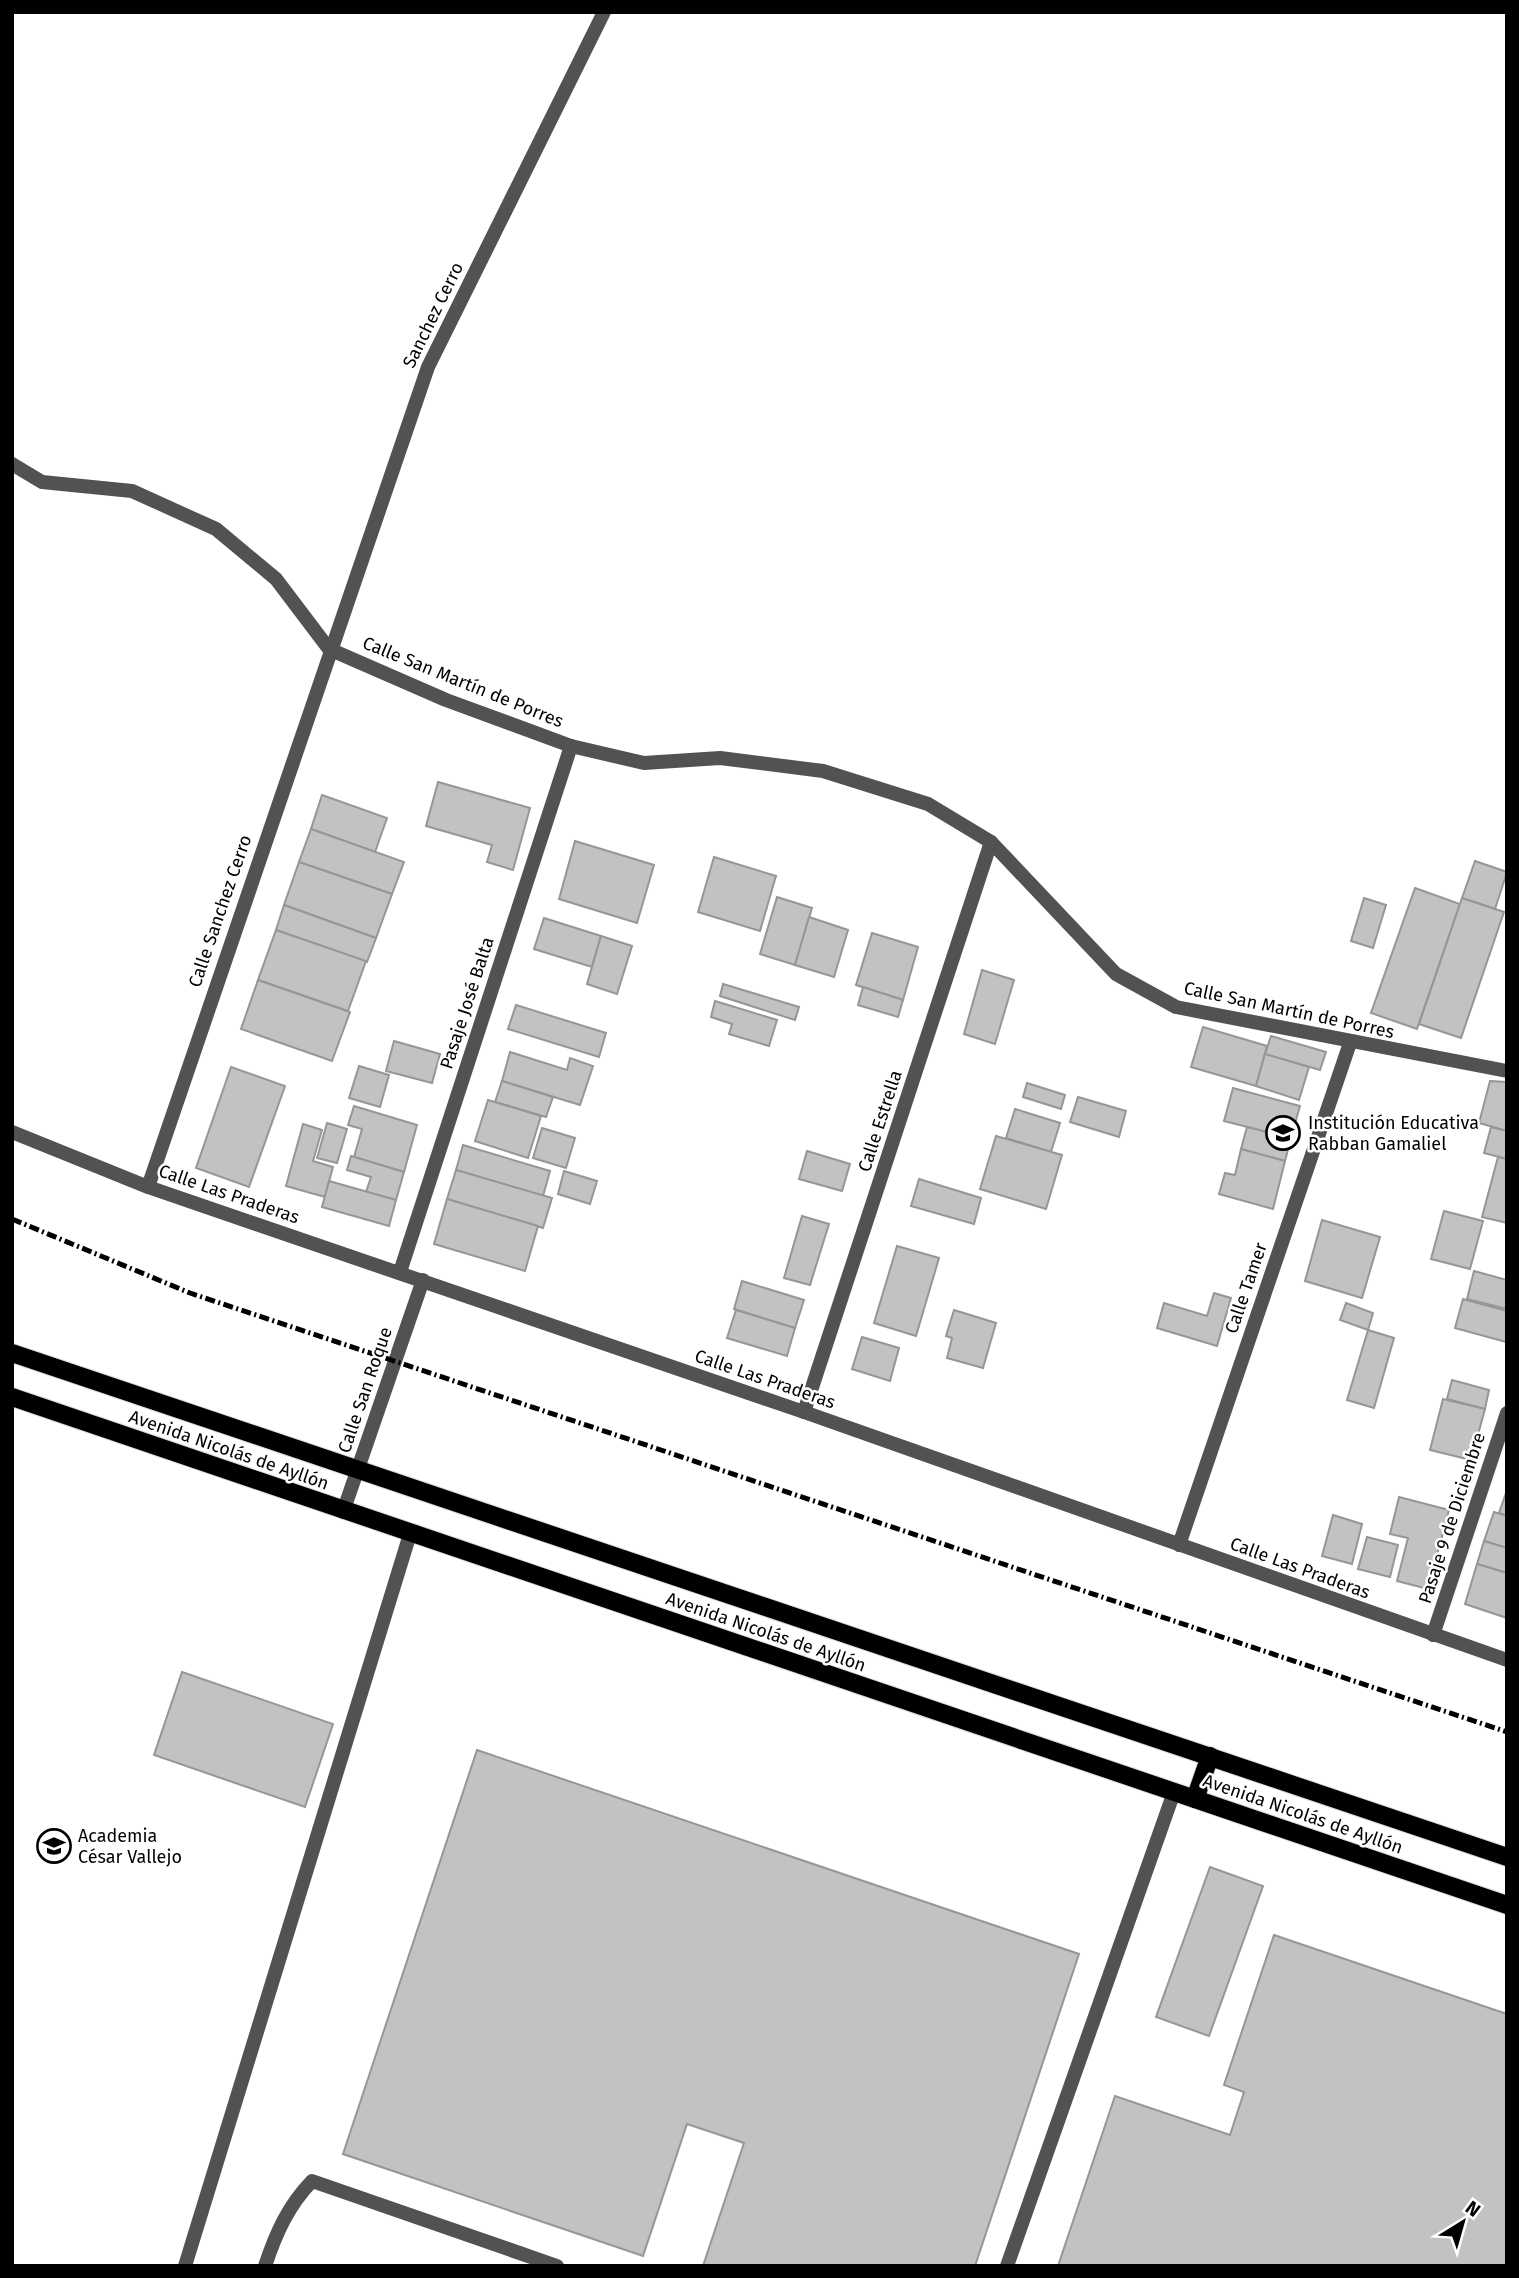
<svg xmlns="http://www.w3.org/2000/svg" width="1519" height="2278" viewBox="0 0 1519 2278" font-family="'Fira Sans',sans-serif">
<rect width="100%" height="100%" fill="#fff"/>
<g fill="#c2c2c2" stroke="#969696" stroke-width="2">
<path d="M438,782L530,808L513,870L487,862L492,845L426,826Z"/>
<path d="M322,795L387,818L375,852L311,829Z"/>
<path d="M311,829L404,862L392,894L299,862Z"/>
<path d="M575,841L654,865L637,923L559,899Z"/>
<path d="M714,857L776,876L760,931L698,912Z"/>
<path d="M1475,861L1507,872L1495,909L1462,898Z"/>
<path d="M299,862L392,894L376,938L284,905Z"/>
<path d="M1415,888L1460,904L1417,1029L1371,1013Z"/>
<path d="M777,897L812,908L795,965L760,954Z"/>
<path d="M1364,898L1386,905L1373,948L1351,941Z"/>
<path d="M1462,898L1504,912L1461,1038L1419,1024Z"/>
<path d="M284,905L376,938L367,962L276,930Z"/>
<path d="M809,917L848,930L834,977L795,965Z"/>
<path d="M544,918L601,936L592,967L534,949Z"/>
<path d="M276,930L366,961L348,1011L258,980Z"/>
<path d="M872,933L918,947L903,1000L856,985Z"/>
<path d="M601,936L632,946L617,994L587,984Z"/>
<path d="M982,970L1014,980L995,1044L964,1034Z"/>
<path d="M258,980L350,1012L332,1061L241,1029Z"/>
<path d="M723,984L799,1007L795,1020L720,996Z"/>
<path d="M863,987L903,1000L898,1017L858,1005Z"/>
<path d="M715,1001L777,1020L769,1046L729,1034L732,1024L711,1017Z"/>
<path d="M516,1005L606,1033L599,1057L508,1029Z"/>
<path d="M1203,1027L1267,1046L1256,1086L1191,1067Z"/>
<path d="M1271,1036L1326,1052L1320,1070L1265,1054Z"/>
<path d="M394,1041L440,1054L432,1083L386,1071Z"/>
<path d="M510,1052L567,1070L570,1058L593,1066L580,1105L502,1081Z"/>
<path d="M1265,1054L1309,1067L1299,1100L1256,1086Z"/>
<path d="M359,1066L389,1075L380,1107L349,1098Z"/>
<path d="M231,1067L285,1086L249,1187L196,1168Z"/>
<path d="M502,1081L553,1097L546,1117L495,1102Z"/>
<path d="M1490,1081L1507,1082V1131L1479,1123Z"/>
<path d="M1027,1083L1065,1095L1061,1109L1023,1097Z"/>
<path d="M1233,1088L1300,1106L1291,1138L1224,1121Z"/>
<path d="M1078,1097L1126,1111L1119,1137L1070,1122Z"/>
<path d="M488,1100L541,1116L528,1158L475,1141Z"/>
<path d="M354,1106L417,1125L404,1172L354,1157L362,1129L348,1125Z"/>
<path d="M1015,1109L1060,1123L1051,1152L1006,1138Z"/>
<path d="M327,1123L347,1129L337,1163L317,1158Z"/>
<path d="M303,1124L322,1130L313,1161L333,1167L325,1197L286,1186Z"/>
<path d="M1247,1127L1291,1138L1285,1161L1241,1149Z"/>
<path d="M1491,1127L1507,1131V1159L1484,1153Z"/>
<path d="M542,1128L575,1138L566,1168L533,1158Z"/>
<path d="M996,1136L1062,1155L1046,1209L980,1189Z"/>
<path d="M463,1145L550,1171L543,1196L456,1170Z"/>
<path d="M1241,1149L1285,1161L1273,1209L1219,1194L1225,1173L1235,1175Z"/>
<path d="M807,1151L850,1164L842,1191L799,1179Z"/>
<path d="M351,1156L404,1172L396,1200L366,1192L371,1177L347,1170Z"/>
<path d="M1498,1157L1507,1159V1223L1482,1217Z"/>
<path d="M456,1170L552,1198L543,1228L447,1199Z"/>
<path d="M564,1171L597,1181L590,1204L558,1194Z"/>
<path d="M919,1179L981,1198L974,1224L911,1206Z"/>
<path d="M329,1181L396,1200L389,1226L322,1207Z"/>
<path d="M447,1199L538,1226L525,1271L434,1244Z"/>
<path d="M1444,1211L1483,1221L1470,1269L1431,1259Z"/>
<path d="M802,1216L829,1224L810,1285L784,1278Z"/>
<path d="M1322,1220L1380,1237L1362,1298L1305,1281Z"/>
<path d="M897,1246L939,1258L916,1336L874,1323Z"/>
<path d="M1474,1271L1507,1280V1309L1467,1299Z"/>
<path d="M742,1281L804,1300L795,1328L734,1309Z"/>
<path d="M1214,1293L1231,1298L1217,1346L1157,1328L1164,1303L1207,1316Z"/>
<path d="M1463,1299L1507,1311L1506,1342L1455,1328Z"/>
<path d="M1346,1303L1373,1313L1368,1330L1340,1320Z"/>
<path d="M736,1310L795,1328L787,1356L727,1338Z"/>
<path d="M954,1310L996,1323L983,1368L947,1358L952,1338L946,1336Z"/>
<path d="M1368,1330L1394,1338L1374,1408L1347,1400Z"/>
<path d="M862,1337L899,1348L890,1381L852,1369Z"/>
<path d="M1452,1380L1489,1390L1485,1409L1447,1399Z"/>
<path d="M1443,1399L1485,1409L1471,1460L1430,1450Z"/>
<path d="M1507,1490V1516L1499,1513Z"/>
<path d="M1399,1497L1449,1510L1428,1589L1397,1581L1408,1538L1390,1534Z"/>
<path d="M1494,1512L1507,1516V1548L1484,1541Z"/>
<path d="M1333,1515L1362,1524L1352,1564L1322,1556Z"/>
<path d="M1367,1537L1398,1545L1390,1577L1358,1569Z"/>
<path d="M1484,1541L1507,1548V1573L1477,1564Z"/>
<path d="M1477,1564L1507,1573V1618L1465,1604Z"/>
<path d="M182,1672L333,1724L305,1807L154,1755Z"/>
<path d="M477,1750L1079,1954L975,2266H703L744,2143L687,2124L643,2256L343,2154Z"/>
<path d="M1210,1867L1263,1886L1209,2036L1156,2017Z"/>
<path d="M1274,1935L1507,2014V2266H1058L1115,2096L1230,2135L1244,2092L1224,2085Z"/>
</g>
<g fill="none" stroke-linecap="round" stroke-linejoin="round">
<g stroke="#dbdbdb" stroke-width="20">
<g id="primary">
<path d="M12,1353L1507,1857"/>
<path d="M12,1397L1507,1905"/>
<path d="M1195,1799L1210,1756"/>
</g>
</g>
<g stroke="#525252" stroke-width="14">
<path d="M185,2266L410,1534"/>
<path d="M265,2266C276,2233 288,2206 312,2181L557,2266"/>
<path d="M1007,2266L1174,1792"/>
</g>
<g stroke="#525252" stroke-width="14">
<path d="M12,464L42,482L132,491L216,529L276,579L329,649L446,700L571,746L644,763L720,758L823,771L928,804L991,842L1116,974L1176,1007L1507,1071"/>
<path d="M148,1187L428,367L604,12"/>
<path d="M400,1272L571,746"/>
<path d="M804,1412L991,842"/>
<path d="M343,1512L423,1280"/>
<path d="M1179,1545L1350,1043"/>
<path d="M1433,1635L1507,1413"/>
</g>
<path stroke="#525252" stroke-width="14" d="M12,1132L148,1187L804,1412L1507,1660"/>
<use href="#primary" stroke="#000" stroke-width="18"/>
<path stroke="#000" stroke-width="5" stroke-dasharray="10 3.5 2 3.5" stroke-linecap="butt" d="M12,1219L190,1293L1507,1732"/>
</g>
<defs>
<g id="school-ring" transform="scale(1.75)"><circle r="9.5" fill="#fff" stroke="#000" stroke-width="1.5"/><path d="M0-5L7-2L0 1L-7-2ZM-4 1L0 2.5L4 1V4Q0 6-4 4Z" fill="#000"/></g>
</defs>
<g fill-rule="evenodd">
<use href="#school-ring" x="1283" y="1133"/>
<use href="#school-ring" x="54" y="1846"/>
</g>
<g text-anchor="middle" stroke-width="5" stroke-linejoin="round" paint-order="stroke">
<g font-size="18" fill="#000" stroke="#fff">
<text transform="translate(433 315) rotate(-64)" y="6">Sanchez Cerro</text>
<text transform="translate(463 682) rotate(22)" y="6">Calle San Martín de Porres</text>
<text transform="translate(220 911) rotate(-71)" y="6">Calle Sanchez Cerro</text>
<text transform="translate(467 1003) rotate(-72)" y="6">Pasaje José Balta</text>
<text transform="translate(1289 1010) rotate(12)" y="6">Calle San Martín de Porres</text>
<text transform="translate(880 1121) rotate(-72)" y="6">Calle Estrella</text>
<text transform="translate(229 1194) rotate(19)" y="6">Calle Las Praderas</text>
<text transform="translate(1246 1288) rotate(-71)" y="6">Calle Tamer</text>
<text transform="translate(765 1379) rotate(19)" y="6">Calle Las Praderas</text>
<text transform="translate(365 1390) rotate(-71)" y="6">Calle San Roque</text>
<text transform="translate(229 1450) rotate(19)" y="6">Avenida Nicolás de Ayllón</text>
<text transform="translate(1452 1518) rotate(-72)" y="6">Pasaje 9 de Diciembre</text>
<text transform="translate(1300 1568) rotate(20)" y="6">Calle Las Praderas</text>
<text transform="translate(766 1632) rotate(19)" y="6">Avenida Nicolás de Ayllón</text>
<text transform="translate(1303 1814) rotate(19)" y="6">Avenida Nicolás de Ayllón</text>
</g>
<g font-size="18" fill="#000" stroke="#fff" text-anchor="start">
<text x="1308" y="1129">Institución Educativa<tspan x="1308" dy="21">Rabban Gamaliel</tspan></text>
<text x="78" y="1842">Academia<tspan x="78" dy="21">César Vallejo</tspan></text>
</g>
</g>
<rect width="1519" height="2278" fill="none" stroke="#000000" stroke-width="28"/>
<g transform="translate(1463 2222) rotate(37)" stroke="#ffffff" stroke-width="5" paint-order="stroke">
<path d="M0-5L12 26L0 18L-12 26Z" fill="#000000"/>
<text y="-10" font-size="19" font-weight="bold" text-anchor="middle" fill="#000000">N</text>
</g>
</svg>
